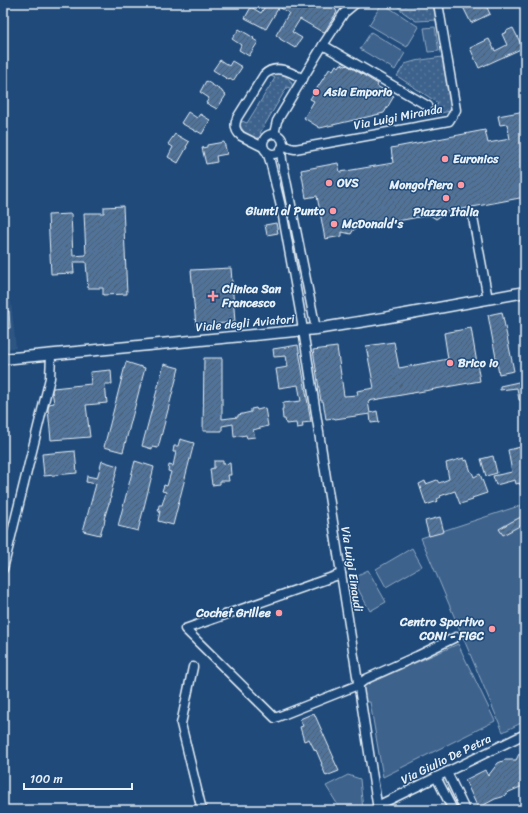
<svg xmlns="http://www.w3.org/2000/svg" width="528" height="813" viewBox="0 0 528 813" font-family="Sriracha,sans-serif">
<defs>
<pattern id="grass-dots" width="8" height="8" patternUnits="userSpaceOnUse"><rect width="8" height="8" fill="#3c628c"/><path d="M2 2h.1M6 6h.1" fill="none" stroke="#58799d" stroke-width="1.8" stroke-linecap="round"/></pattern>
<pattern id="building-hatch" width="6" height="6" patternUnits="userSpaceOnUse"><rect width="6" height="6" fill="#517399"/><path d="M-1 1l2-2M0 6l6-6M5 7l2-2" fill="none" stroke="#4c5e72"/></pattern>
</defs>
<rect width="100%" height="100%" fill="#1f4a7a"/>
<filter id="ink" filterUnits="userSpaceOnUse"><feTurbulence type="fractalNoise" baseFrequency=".025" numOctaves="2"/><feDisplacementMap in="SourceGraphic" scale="8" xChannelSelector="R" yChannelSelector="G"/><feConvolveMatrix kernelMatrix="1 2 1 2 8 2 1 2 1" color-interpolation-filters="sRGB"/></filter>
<g filter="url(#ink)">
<path fill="#2e5683" d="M11,301L16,348L3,349V302Z"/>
<g fill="url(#grass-dots)" stroke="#92aac2">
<path d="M395,3H433L436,20L416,21L403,12Z"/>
<path d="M442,57L451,111L430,115L438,103L397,76L405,64L415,61Z"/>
<path d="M273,74C283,73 291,77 293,88L292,89L287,87L260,133L263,135V137C253,141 243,134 240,124L242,121L247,123L275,78L271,76Z"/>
</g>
<g fill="#3c628c" stroke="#92aac2">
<path d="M382,3L419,27L407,47L369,25Z"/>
<path d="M435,27L439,51L428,52L424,28Z"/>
<path d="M371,32L405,53L395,70L360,49Z"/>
<path d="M525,504V721L503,732L421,538Z"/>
<path d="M412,548L422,566L386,587L376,569Z"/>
<path d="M368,570L386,602L370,611L352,578Z"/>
<path d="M458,644L495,721L383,777L370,702H365L363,686Z"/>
<path d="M348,775L360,779L363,810H341L326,786Z"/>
</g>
<g fill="url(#building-hatch)" stroke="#e8f1f8">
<path d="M267,3H332L337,12L324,33L300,19L292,32L302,38L295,48L280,39V38L276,35L289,13L279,7L266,29L245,18L251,7L261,13Z"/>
<path d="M461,3H485L490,14L471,23Z"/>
<path d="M513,28L523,48L479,68L470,48L489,39L495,51L507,45L502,34L507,32L506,31Z"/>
<path d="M239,29L254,38L253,39L258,42L249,56L239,50L241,45L232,39Z"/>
<path d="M220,60L229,66L232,61L242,67L233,81L230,79L229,80L213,70Z"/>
<path d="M341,64L346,66L347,65L378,84L377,86L394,96L384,113L320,128L304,118L314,101L310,99L330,68L333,70L336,65L339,67Z"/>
<path d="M206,81L222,91V92L226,95L217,109L206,103L209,98L200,92Z"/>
<path d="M525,111V197L441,213L439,217L436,219L430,215L354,229L351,234L342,232V236L325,239L317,196L306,198L301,170L338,163L340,172L393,163L391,148L485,130L488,143L510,139L507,124L500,125L498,116Z"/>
<path d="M188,112L197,118L200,114L210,120L202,134L197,131V132L181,123Z"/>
<path d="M175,134L189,142L186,147H187L178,163L168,157L173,147L168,144Z"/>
<path d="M224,142L227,154L216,156L217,162L206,164L202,148L207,147V145Z"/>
<path d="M123,206L127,294L103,295V288H88L86,262H73L74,273L51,274L48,215L71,214L73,256L86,255L84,213H104V207Z"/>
<path d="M276,223L278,233L267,235L265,225Z"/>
<path d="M231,268L235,322L196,326L191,270Z"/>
<path d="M9,311L10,328L4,329L3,312Z"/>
<path d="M502,312L514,371L499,374L488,315Z"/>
<path d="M471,328L480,381L368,401L370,413L377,411L379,422L371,423L370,414L335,419L334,418L326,419L323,401H321L313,350L337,347L344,396L358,395L357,391L374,388L366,346L394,342L399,368L448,359L444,333Z"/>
<path d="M298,345L311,422L302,423L303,427L297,428L296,423L286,424L285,419H283L282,409H283V403L301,401L298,385L279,388L276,369L288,367L286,356L274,357L273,349Z"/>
<path d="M204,358H222V419L238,417V415L251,412V409L256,408L257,410L265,408L268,426L253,430L255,437L247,438L246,435L234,437L233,424L222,426V431H203Z"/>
<path d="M126,362L145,368L123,452L104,447Z"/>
<path d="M164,364L179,368L158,448L152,447V449L142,446Z"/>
<path d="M111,370L112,384H105L107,403L86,405L90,437L51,440L48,409L49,404L54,403L52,391L53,388L91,384L90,372Z"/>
<path d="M523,381V384H525V400H519L517,388L500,390V386Z"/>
<path d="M180,439L194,443L173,525L158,521L160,511H158L159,505H162L166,492L162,491L164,485L167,486L171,472L168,471L169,465L173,466L176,452H173L174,446H178Z"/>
<path d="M525,446V483L520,485V483L516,484L515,480L496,485L493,476L512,472L508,450Z"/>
<path d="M75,451L77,473L44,476L42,454Z"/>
<path d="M493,456L497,473L486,476L481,459Z"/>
<path d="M464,458V461L467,460L471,472H472L474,477L480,474L487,493L472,498L473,500L460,504L455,491L440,496L441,497L437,499L438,501L426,505L419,484L425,481L426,484L437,480L439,483L449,479L446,463Z"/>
<path d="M102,461L118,466L110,497H111L110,503H109L104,519H105L104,525H103L100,535L83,531L96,484L86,482L87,476L97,478Z"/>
<path d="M135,461L154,467L138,531L118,526Z"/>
<path d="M214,461H223V464L230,463L231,475H228L229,481H220V484L212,485L210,469L214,468Z"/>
<path d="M525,515V523L503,535L499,529L511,522Z"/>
<path d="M440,517L444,532L429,536L425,521Z"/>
<path d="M314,713L334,758H333L339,771L326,776L321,764H322L316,750L315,751L309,739L304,741L300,727L303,726L300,719Z"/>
<path d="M525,748V785L509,792L507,794L502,797L495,799L478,808L465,780L485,770L488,776L498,763L505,760H516L519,754Z"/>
</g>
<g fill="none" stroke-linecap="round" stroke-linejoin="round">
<g stroke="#e8f1f8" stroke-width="11">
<g id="minor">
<path d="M323,45L428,106"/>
<path d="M274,134L277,121L323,45L344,13L356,3"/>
<circle cx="273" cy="144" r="10"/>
<path d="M283,145L290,148L295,149L449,121L456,110L438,3"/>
<path d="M263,147L241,136C235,131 234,126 237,118L264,75C276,63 291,72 303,79"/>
<path d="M281,149L282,160L316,329"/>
<path d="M267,152L270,161L282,211L300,311L378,810"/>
<path d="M473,218L488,299"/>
<path d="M3,569L50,378L51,355"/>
<path d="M341,574L185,629L275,718L358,685L366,679L417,656L456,637"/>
<path d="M193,667L181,724L202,810"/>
<path d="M447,772L465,810"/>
<path d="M436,777L453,810"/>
<path d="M377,806L525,734"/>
</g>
</g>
<g stroke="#e8f1f8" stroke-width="13">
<path id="major" d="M3,359L316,329L384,318L525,292"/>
</g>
<use href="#minor" stroke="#1f4a7a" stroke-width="8"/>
<use href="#major" stroke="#1f4a7a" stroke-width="10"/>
</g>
</g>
<g fill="#ff9aa2" stroke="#1f4a7a" stroke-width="1.5">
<circle cx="316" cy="92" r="4"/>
<circle cx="445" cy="159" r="4"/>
<circle cx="329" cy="183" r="4"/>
<circle cx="461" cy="185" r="4"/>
<circle cx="446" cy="198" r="4"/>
<circle cx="333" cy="211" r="4"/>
<circle cx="334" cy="224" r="4"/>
<path d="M211 290h4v4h4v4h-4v4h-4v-4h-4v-4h4z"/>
<circle cx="450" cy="363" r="4"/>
<circle cx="279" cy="613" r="4"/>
<circle cx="492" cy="629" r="4"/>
</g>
<g text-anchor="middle" stroke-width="3" stroke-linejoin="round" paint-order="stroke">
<g font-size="12" font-weight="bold" fill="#e8f1f8" stroke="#1f4a7a" text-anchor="start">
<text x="324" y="96">Asia Emporio</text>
<text x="453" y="163">Euronics</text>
<text x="337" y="187">OVS</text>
<text x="453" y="189" text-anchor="end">Mongolfiera</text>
<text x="325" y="215" text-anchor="end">Giunti al Punto</text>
<text x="446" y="216" text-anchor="middle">Piazza Italia</text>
<text x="342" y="228">McDonald's</text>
<text x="222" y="293">Clinica San<tspan x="222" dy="14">Francesco</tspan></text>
<text x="458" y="367">Brico io</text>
<text x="271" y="617" text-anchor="end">Cochet Grillee</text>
<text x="484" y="626" text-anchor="end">Centro Sportivo<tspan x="484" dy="14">CONI - FIGC</tspan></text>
</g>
<g font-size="12" fill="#e8f1f8" stroke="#1f4a7a">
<text transform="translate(398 117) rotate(-11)" y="4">Via Luigi Miranda</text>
<text transform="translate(245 323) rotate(-5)" y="4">Viale degli Aviatori</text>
<text transform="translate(352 569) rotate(81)" y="4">Via Luigi Einaudi</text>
<text transform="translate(446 759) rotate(-26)" y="4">Via Giulio De Petra</text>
</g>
</g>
<rect width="528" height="813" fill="none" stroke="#1f4a7a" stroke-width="16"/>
<rect x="8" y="8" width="512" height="797" fill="none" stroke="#e8f1f8" stroke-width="1.5" filter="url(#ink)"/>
<path d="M24 783v6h108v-6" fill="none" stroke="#e8f1f8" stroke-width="2"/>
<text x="30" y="783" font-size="12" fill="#e8f1f8" stroke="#1f4a7a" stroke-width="3" paint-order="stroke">100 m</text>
</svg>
